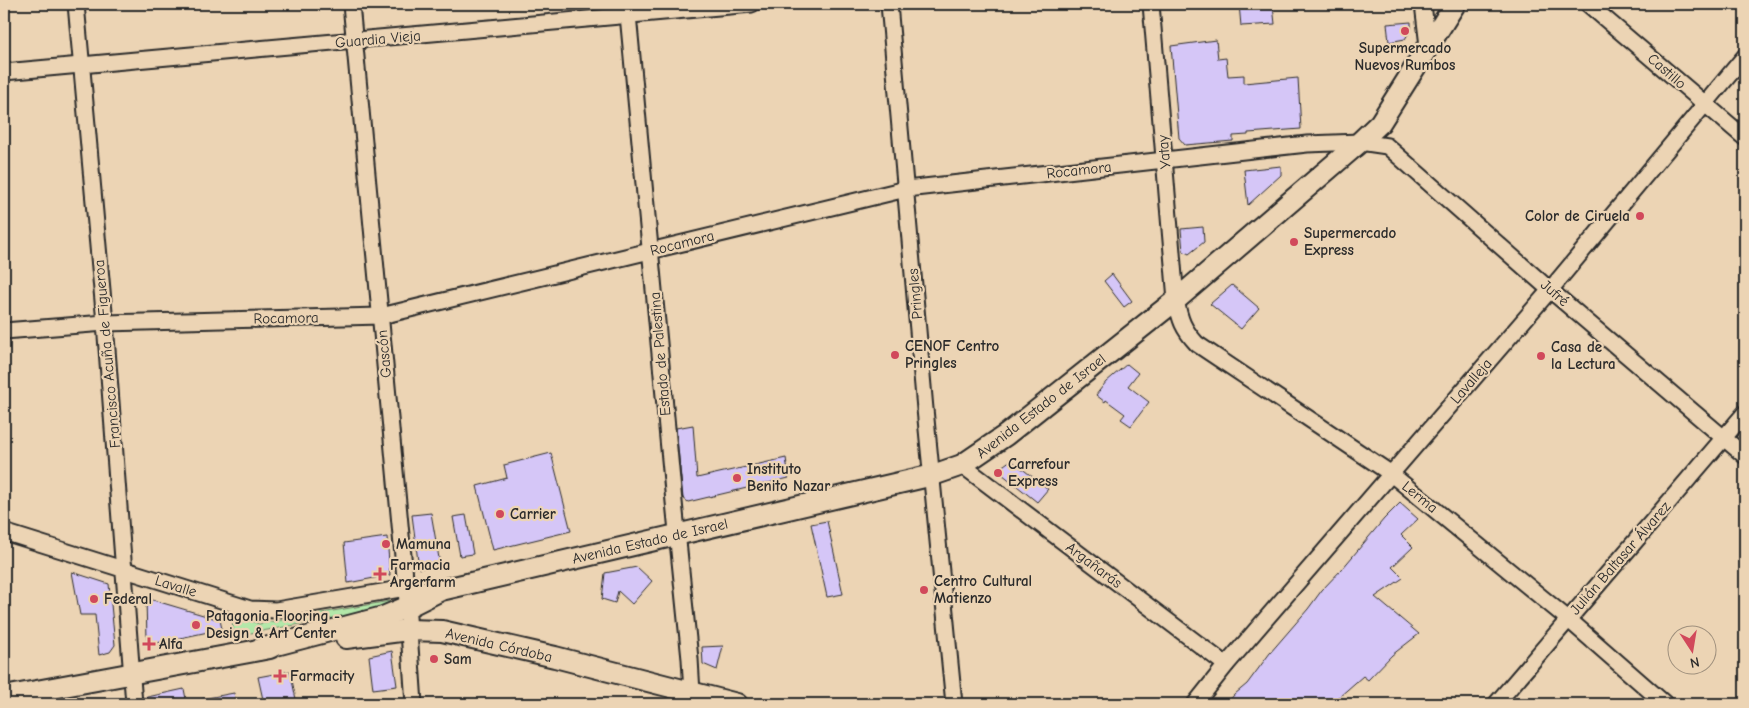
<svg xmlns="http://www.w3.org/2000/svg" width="1749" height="708" viewBox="0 0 1749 708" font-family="'Comic Neue',sans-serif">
<rect width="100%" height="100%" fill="#ecd4b4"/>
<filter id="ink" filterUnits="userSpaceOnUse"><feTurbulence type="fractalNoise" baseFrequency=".02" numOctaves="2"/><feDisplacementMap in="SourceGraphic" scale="10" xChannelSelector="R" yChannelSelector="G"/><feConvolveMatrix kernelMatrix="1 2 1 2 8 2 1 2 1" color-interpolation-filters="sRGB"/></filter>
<g filter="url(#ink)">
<path fill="#b3e8a9" stroke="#6f8a6a" d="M390,601V608L234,636L231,613L259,624Z"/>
<g fill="#d5c6f7" stroke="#2b2b2b">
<path d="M1239,4H1262V7L1273,6L1275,24L1241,26Z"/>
<path d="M1411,22V29L1405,39L1389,42L1387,24Z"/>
<path d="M1216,40L1218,59L1226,58L1228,76L1244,75V83L1298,78L1301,129L1248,133V135L1233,136V141L1185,145L1179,138L1171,46Z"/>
<path d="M1281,166V175L1248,205L1244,170Z"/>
<path d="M1203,227L1204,242L1189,254L1183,251L1181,229Z"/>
<path d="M1112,274L1132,301L1124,307L1104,281Z"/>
<path d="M1232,285L1259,308L1241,329L1210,304Z"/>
<path d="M1127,364L1138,373L1128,386L1149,402L1131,426L1121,419L1125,414L1106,400L1105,402L1096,395L1106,382Z"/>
<path d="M693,425L697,478L786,458L789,478L688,502L683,498L676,428Z"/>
<path d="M551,453L571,531L493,550L477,486L507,478L504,465Z"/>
<path d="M1011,460L1048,489L1037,502L997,470Z"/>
<path d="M1400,503L1418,519L1401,535L1413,547L1392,567L1403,578L1375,597L1419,634L1392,655L1368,680L1363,676L1331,704H1226L1235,694L1247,684L1270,653L1308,609L1322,590L1342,569L1384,519Z"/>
<path d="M431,513L440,564L419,569L412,515Z"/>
<path d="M466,515L473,554L460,556L453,517Z"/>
<path d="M827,521L843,594L827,597L811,524Z"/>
<path d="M387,537L390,575L348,583L344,543Z"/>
<path d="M637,567L652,581L632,604L618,591L615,603L602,599L605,573Z"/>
<path d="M72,572L109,584L115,645L110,652L99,655L95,615H80Z"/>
<path d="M146,598L220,620L222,629L152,644L147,640Z"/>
<path d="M723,646L717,670L703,664L702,647Z"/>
<path d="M392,651L397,686L373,689L369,656Z"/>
<path d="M290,671L297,704H264L258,677Z"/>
<path d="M184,689L187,704H143V698Z"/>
<path d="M234,693L236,704H202V699Z"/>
</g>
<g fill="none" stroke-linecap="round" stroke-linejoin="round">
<g stroke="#2b2b2b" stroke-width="19">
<g id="minor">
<path d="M76,4L105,323L134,704"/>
<path d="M351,4L406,588L414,704"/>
<path d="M627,4L674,502L690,659L692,693L688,704"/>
<path d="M889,4L925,409L954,704"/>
<path d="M1151,4L1176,300C1180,320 1183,329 1197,344L1390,473L1568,619L1665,704"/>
<path d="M1423,4L1428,46"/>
<path d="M1588,4L1745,138"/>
<path d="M4,72L752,4"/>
<path d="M4,331L105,323L381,316L906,189L1307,144L1360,142L1387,146L1550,290L1745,456"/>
<path d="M962,465L1226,665"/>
<path d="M4,532L250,609L276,610L406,588L441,590"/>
<path d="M1195,704L1226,665L1550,290L1745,56"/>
<path d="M1496,704L1745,413"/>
</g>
</g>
<g stroke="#2b2b2b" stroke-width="24">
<g id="major">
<path d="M346,638L408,630L442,631L555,657L737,704"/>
<path d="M257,650L383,617L407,607L441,590L933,475L962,465L1006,435L1176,300L1360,142L1380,123L1455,4"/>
<path d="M4,697L270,648"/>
</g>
</g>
<use href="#minor" stroke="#ecd4b4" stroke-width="15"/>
<use href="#major" stroke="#ecd4b4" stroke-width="20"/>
</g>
</g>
<g fill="#d1495b" stroke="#ecd4b4" stroke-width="2">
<circle cx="1405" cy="31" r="5"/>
<circle cx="1640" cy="216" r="5"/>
<circle cx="1294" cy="242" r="5"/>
<circle cx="895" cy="355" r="5"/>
<circle cx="1541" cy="356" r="5"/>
<circle cx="998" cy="473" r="5"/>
<circle cx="737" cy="478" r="5"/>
<circle cx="500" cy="514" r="5"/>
<circle cx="386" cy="544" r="5"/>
<path d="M377.5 566.5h5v5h5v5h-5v5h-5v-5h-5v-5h5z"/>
<circle cx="924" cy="590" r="5"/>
<circle cx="94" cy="599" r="5"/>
<circle cx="196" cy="625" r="5"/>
<path d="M146.5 636.5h5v5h5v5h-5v5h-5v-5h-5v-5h5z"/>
<circle cx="434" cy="659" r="5"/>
<path d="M277.5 668.5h5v5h5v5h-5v5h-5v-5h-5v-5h5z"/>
</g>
<g text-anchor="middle" stroke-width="4.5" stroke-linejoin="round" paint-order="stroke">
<g font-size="15" fill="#2b2b2b" stroke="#ecd4b4">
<text transform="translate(378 39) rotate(-5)" y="5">Guardia Vieja</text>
<text transform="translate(1667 71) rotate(41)" y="5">Castillo</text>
<text transform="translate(1164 152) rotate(-95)" y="5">Yatay</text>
<text transform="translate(1079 170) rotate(-6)" y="5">Rocamora</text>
<text transform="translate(682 243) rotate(-14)" y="5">Rocamora</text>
<text transform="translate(1555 293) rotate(41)" y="5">Jufré</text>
<text transform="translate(915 294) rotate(-95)" y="5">Pringles</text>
<text transform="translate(286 318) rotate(-1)" y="5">Rocamora</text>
<text transform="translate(107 354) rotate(-95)" y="5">Francisco Acuña de Figueroa</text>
<text transform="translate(384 354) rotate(-95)" y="5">Gascón</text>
<text transform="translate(660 354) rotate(-95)" y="5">Estado de Palestina</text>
<text transform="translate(1471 381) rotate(-49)" y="5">Lavalleja</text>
<text transform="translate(1041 406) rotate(-38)" y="5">Avenida Estado de Israel</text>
<text transform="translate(1420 497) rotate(39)" y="5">Lerma</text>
<text transform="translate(650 541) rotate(-13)" y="5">Avenida Estado de Israel</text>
<text transform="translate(1620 558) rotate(-49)" y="5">Julián Baltasar Álvarez</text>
<text transform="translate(1094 565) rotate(37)" y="5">Argañarás</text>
<text transform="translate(176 586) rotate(17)" y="5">Lavalle</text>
<text transform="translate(499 645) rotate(13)" y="5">Avenida Córdoba</text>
</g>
<g font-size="15" font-weight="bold" fill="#2b2b2b" stroke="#ecd4b4" text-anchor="start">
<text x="1405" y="53" text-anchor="middle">Supermercado<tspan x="1405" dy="17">Nuevos Rumbos</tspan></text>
<text x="1630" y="221" text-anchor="end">Color de Ciruela</text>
<text x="1304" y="238">Supermercado<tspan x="1304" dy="17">Express</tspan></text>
<text x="905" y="351">CENOF Centro<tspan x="905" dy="17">Pringles</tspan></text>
<text x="1551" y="352">Casa de<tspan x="1551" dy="17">la Lectura</tspan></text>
<text x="1008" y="469">Carrefour<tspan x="1008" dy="17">Express</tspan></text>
<text x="747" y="474">Instituto<tspan x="747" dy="17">Benito Nazar</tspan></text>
<text x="510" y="519">Carrier</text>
<text x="396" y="549">Mamuna</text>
<text x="390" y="570">Farmacia<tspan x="390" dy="17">Argerfarm</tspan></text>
<text x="934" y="586">Centro Cultural<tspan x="934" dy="17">Matienzo</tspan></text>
<text x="104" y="604">Federal</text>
<text x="206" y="621">Patagonia Flooring -<tspan x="206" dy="17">Design &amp; Art Center</tspan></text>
<text x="159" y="649">Alfa</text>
<text x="444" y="664">Sam</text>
<text x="290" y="681">Farmacity</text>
</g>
</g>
<rect width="1749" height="708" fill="none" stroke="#ecd4b4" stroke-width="20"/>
<rect x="10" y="10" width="1729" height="688" fill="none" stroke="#2b2b2b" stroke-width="2" filter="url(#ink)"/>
<g transform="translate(1692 650) rotate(168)"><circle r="24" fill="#ecd4b4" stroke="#9f907d"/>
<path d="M0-4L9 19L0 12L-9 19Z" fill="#d1495b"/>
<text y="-8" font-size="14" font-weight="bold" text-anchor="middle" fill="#2b2b2b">N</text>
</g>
</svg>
